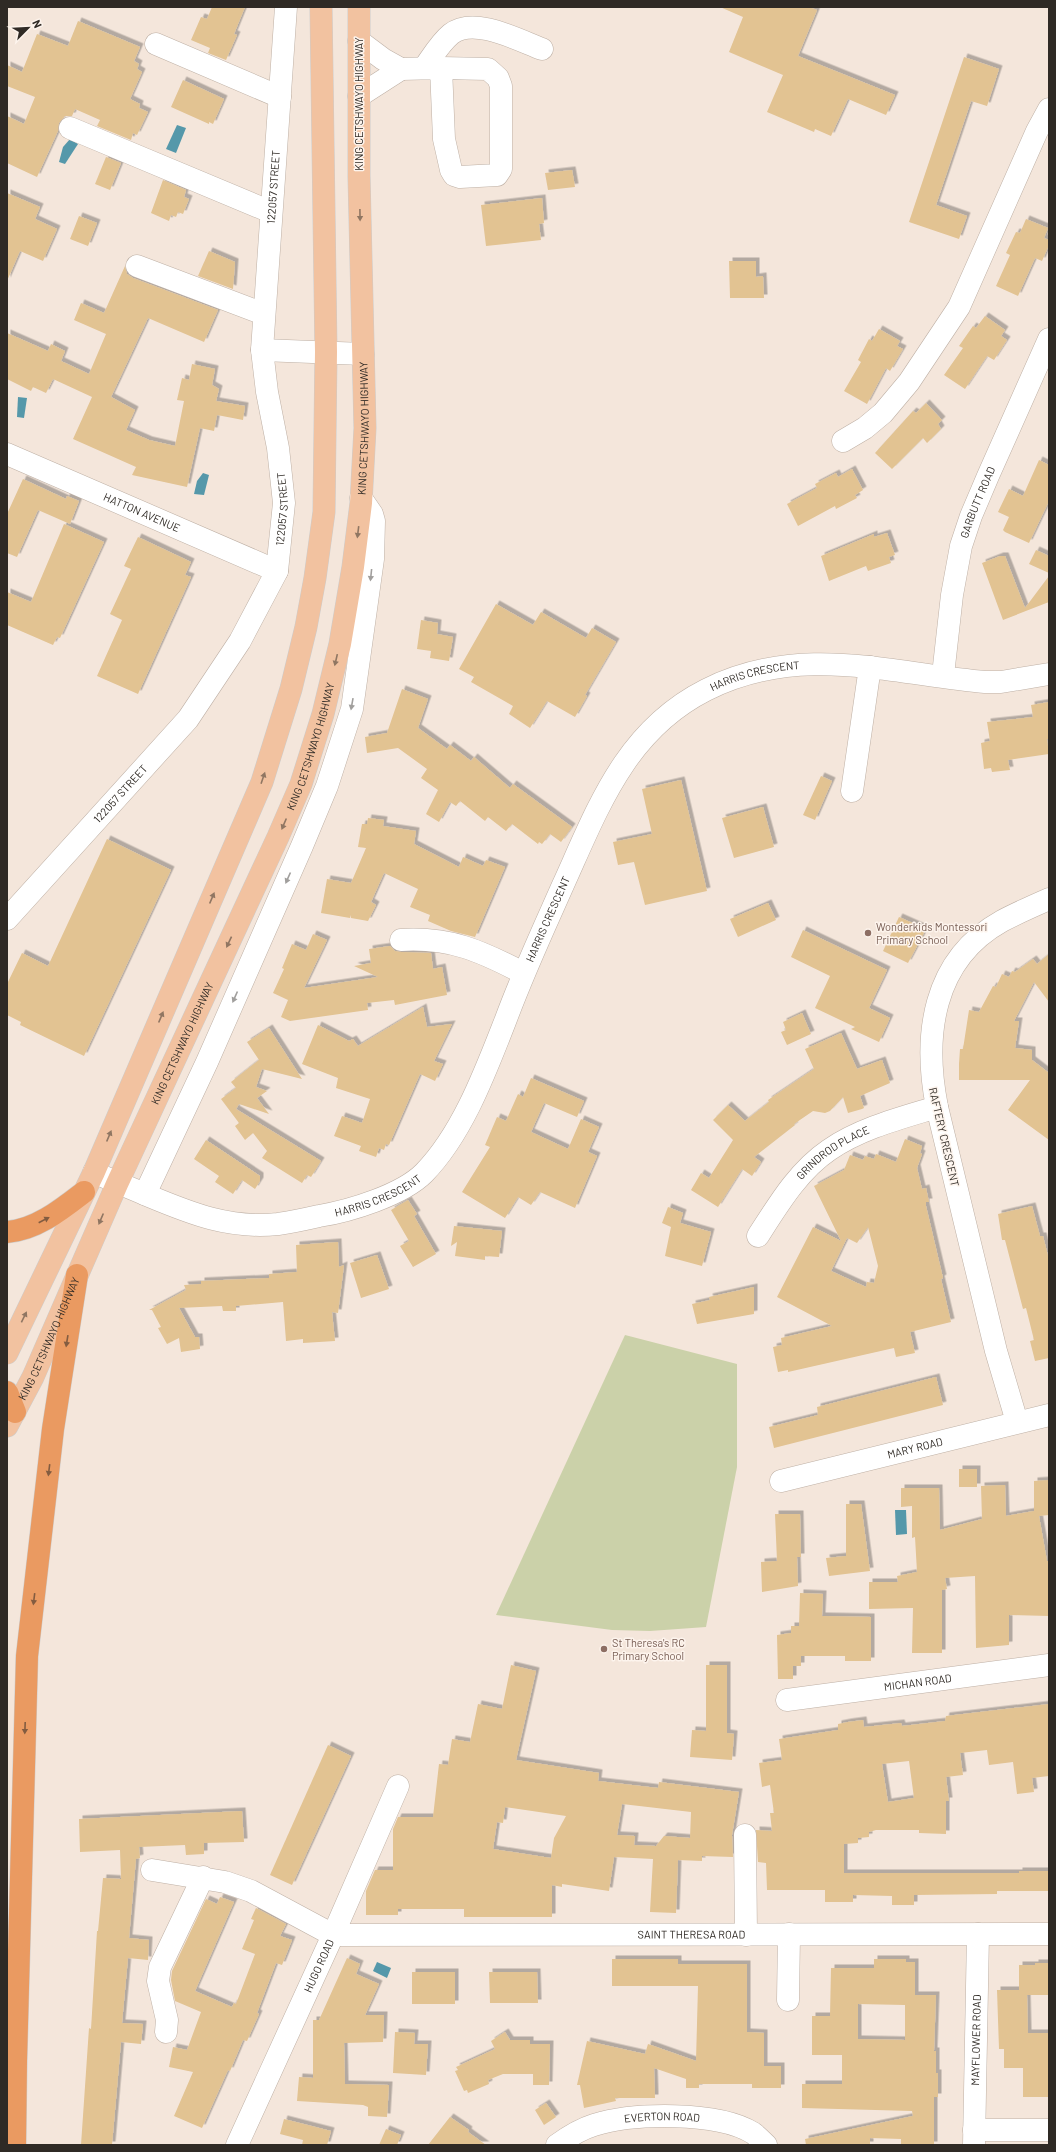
<svg xmlns="http://www.w3.org/2000/svg" width="1056" height="2152" viewBox="0 0 1056 2152" font-family="Barlow,sans-serif">
<defs>
<filter id="shadow"><feDropShadow dx="3.5" dy="-3.5" stdDeviation="0" flood-color="#0004"/></filter>
</defs>
<rect width="100%" height="100%" fill="#f4e6db"/>
<path fill="#cbd1a9" d="M625,1335L737,1364V1467L706,1627L650,1631L612,1630L496,1615Z"/>
<g fill="#5598aa">
<path d="M177,125L186,128L176,153L166,149Z"/>
<path d="M70,139L78,144L65,164L59,162L63,147Z"/>
<path d="M18,397L27,398L24,418L17,417Z"/>
<path d="M203,473L209,475L204,495L194,494L197,481Z"/>
<path d="M895,1510H906L907,1534L896,1535Z"/>
<path d="M377,1962L391,1968L387,1978L373,1971Z"/>
</g>
<g fill="#e2c392" fill-rule="evenodd" filter="url(#shadow)">
<path d="M212,7H245L234,34L237,35L226,60L208,53L210,48L191,40L201,17L207,19Z"/>
<path d="M720,7H809L817,10L798,56L895,95L886,115L848,99L831,136L815,129L814,132L767,112L783,75L729,52L743,17Z"/>
<path d="M78,21L140,47L134,61L139,64L137,69L142,72L130,99L140,104L139,108L148,112L137,135L133,133L131,140L97,126L100,120L75,109L72,116H65L59,123L58,131L37,177L7,163V116L24,124L35,97L7,86V65L22,72L37,34L68,46Z"/>
<path d="M964,57L999,69L987,106L971,101L936,205L967,216L959,239L909,222Z"/>
<path d="M183,80L224,99L213,124L209,122V124L171,107Z"/>
<path d="M106,157L121,163L110,190L95,184Z"/>
<path d="M572,170L575,187L548,190L545,173Z"/>
<path d="M163,180L186,190L184,197L189,199L183,214L178,212L176,217L171,215L169,221L151,213Z"/>
<path d="M7,193L40,207L35,219L57,229L43,261L20,251L7,281Z"/>
<path d="M542,198L544,223L539,224L541,240L486,246L481,205Z"/>
<path d="M79,216L97,223L88,246L70,239Z"/>
<path d="M1026,219L1048,228L1044,238L1049,240V245L1042,261L1035,258L1018,296L996,286L1010,255L1006,253L1016,232L1020,233Z"/>
<path d="M209,251L235,262L233,289L198,276Z"/>
<path d="M729,261H756V277L763,276L764,298H730Z"/>
<path d="M125,266L127,274L133,278L218,310L204,342L148,318L111,397L135,410L126,430L149,440L175,446L184,401L177,400L182,378L189,380L192,364L215,369L212,385L219,389L216,401L245,406L243,420L217,415L214,431L200,428L187,487L132,475L136,467L73,439L92,397L53,379L46,393L33,387L31,391L7,379V333L48,351L51,344L65,351L61,361L89,374L106,334L74,320L81,303L104,313Z"/>
<path d="M985,316L1005,330L1001,336L1007,340L994,360L987,356L965,389L944,375L963,348L959,346L973,326L976,328Z"/>
<path d="M879,329L900,341L897,346L903,349L890,371L886,368L867,404L844,391L861,362L858,360L869,339L872,341Z"/>
<path d="M926,403L942,420L938,424L941,429L927,443L923,438L892,469L875,453L913,411L916,413Z"/>
<path d="M1039,460L1049,465V501L1029,543L1005,532L1003,530L1009,517L998,512L1009,489L1023,496Z"/>
<path d="M852,469L863,490L855,495L857,498L836,509L835,506L798,526L787,504L817,488L815,484L836,473L838,477Z"/>
<path d="M23,479L66,499L67,496L79,501L70,524L38,510L17,557L7,553V514Z"/>
<path d="M64,524L104,542L60,638L57,637L53,645L7,625V592L31,602Z"/>
<path d="M887,533L895,555L889,557L891,563L868,571L866,566L829,581L821,556L874,534V537Z"/>
<path d="M138,537L191,562L185,575L191,577L138,694L97,676L122,620L110,614L131,569L124,566Z"/>
<path d="M1036,550L1049,556V573L1029,564Z"/>
<path d="M1000,556H1005L1025,608L1049,576V602L1003,620L982,563Z"/>
<path d="M496,604L533,625L541,612L586,638L592,628L616,642L585,695L587,696L575,717L547,701L530,728L509,714L513,706L471,682L474,677L459,669Z"/>
<path d="M421,620L438,623L437,634L453,637L449,661L430,658L431,651L417,649Z"/>
<path d="M402,689L428,699L418,728L447,749L450,745L471,761L474,757L510,788L513,784L572,827L561,842L550,834L542,844L539,842L538,844L512,824L506,831L488,817L485,821L460,801L456,806L450,802L439,822L426,814L438,790L421,778L427,769L398,748L367,753L365,737L387,733Z"/>
<path d="M1049,702V739H1047L1049,754L1008,760L1010,770L992,772L991,768L984,769L981,743L990,741L987,722L1033,717L1031,705Z"/>
<path d="M821,776L832,781L815,820L803,815Z"/>
<path d="M681,780L707,891L645,905L634,862L618,865L613,842L652,834L642,789Z"/>
<path d="M763,807L774,847L734,858L722,818Z"/>
<path d="M368,818L384,820L383,826L416,831L414,844L459,867L463,857L483,866L486,860L505,867L475,937L451,931L428,921L430,915L410,907L418,889L384,873L371,902L376,905L368,921L351,918V915L350,918L321,913L327,879L351,883L366,848L358,847L362,824H367Z"/>
<path d="M107,839L171,870L84,1056L20,1025L21,1022L7,1015V984L22,953L48,966Z"/>
<path d="M768,903L776,920L738,937L730,919Z"/>
<path d="M899,917L926,929L908,963L883,951Z"/>
<path d="M803,930L887,970L869,1008L890,1018L879,1042L851,1029L855,1027L815,1008L830,976L791,957Z"/>
<path d="M313,934L327,940L304,988L378,977L354,966L371,963L369,949L390,946L395,951L401,952L431,953L433,969L442,967L447,995L395,1005L394,1000L367,1003L368,1010L290,1021L281,1017L288,1000L273,993L284,969L282,968L292,944L306,950Z"/>
<path d="M1049,954V1002L1034,982L1014,1021H1019L1015,1048L1032,1050V1060L1049,1073V1140L1008,1110L1030,1080H959V1064L960,1049H963L969,1010L979,1012L993,986L996,987L1002,974L1009,977L1012,971L1015,972L1033,959L1037,964Z"/>
<path d="M423,1007L427,1027L452,1024L434,1061L443,1064L435,1081L420,1074L389,1145L386,1144L384,1150L379,1148L376,1157L359,1151L361,1146L334,1136L342,1116L362,1123L370,1099L336,1088L338,1078L302,1064L318,1025L349,1041L353,1039L358,1046Z"/>
<path d="M802,1013L811,1034L787,1045L781,1032L786,1030L783,1022Z"/>
<path d="M269,1028L302,1079L262,1069L256,1087L267,1091L257,1098L269,1114L239,1104L236,1109L321,1161L311,1177L307,1175L302,1183L262,1158L267,1151L253,1133L245,1140L235,1126L239,1123L221,1099L236,1088L231,1082L259,1060L247,1042Z"/>
<path d="M841,1033L857,1069L882,1060L890,1083L860,1096L864,1108L862,1109L848,1113L843,1097L830,1111L825,1113L813,1111L794,1124L795,1125L754,1157L761,1162L752,1176L742,1169L718,1207L691,1190L701,1173L709,1178L733,1140L713,1120L728,1105L745,1121L769,1102L768,1100L814,1069L805,1049Z"/>
<path d="M531,1078L584,1101L577,1117L544,1103L531,1132L568,1149L581,1119L599,1127L588,1152L597,1156L575,1208L540,1192L531,1205L518,1197L505,1218L462,1192L490,1147L485,1145L497,1117L506,1121L518,1094L523,1097Z"/>
<path d="M905,1139L922,1146L920,1153L922,1154L917,1168L922,1189L926,1188L929,1202H926V1206L943,1278L941,1279L951,1322L910,1332L915,1353L896,1357L894,1348L788,1372V1370L778,1372L773,1347L782,1345L781,1338L832,1326L777,1297L813,1227L841,1241L814,1186L844,1170L850,1155L863,1160L865,1156L874,1159L876,1154L896,1162ZM868,1227L878,1266L874,1283L867,1282L866,1287L831,1271L847,1238L857,1243Z"/>
<path d="M206,1140L260,1176V1181L255,1189L242,1180L233,1194L215,1182L219,1176L194,1159Z"/>
<path d="M408,1200L417,1214L414,1216L436,1254L413,1267L400,1246L409,1241L391,1210Z"/>
<path d="M1032,1206L1040,1236H1043L1049,1260V1358L1035,1361L1030,1341L1034,1340L1026,1308L1023,1309L1005,1240H1002L998,1214Z"/>
<path d="M668,1207L683,1213L680,1223L711,1232L702,1266L665,1256L671,1227L662,1223Z"/>
<path d="M454,1226L502,1231L499,1257L485,1256V1260L455,1256L457,1242L451,1246Z"/>
<path d="M338,1242L339,1267L344,1265L338,1313L332,1312L335,1341L303,1343V1339L286,1341L283,1302L236,1306V1311H223L222,1306L179,1308L195,1337H199L200,1349L181,1352L179,1338L167,1344L158,1328L161,1327L152,1310H149L186,1290L184,1285L201,1284V1281L269,1278V1274L297,1272L296,1245Z"/>
<path d="M377,1255L389,1289L361,1298L350,1263Z"/>
<path d="M754,1287V1314L697,1324L692,1304L710,1300L709,1297Z"/>
<path d="M936,1377L943,1405L774,1448L769,1427L818,1415L817,1407Z"/>
<rect x="959" y="1469" width="18" height="18"/>
<path d="M1049,1480V1515L1039,1516L1047,1561H1049V1616L1009,1615V1645L976,1648L975,1576L945,1578L947,1589L942,1590V1653H912L913,1608L869,1609V1582H898L897,1576L917,1572L915,1537L912,1538V1506L901,1507V1488H939L940,1530L982,1519L981,1486L1005,1485L1006,1516L1034,1511V1481Z"/>
<path d="M846,1504H861L870,1571L829,1576L826,1558L846,1556Z"/>
<path d="M775,1514H800L801,1557H797L798,1586L762,1592L761,1562L777,1561Z"/>
<path d="M800,1593L823,1594L822,1616L871,1617V1661H845V1656H801V1666H793V1679H778L777,1635L791,1633V1626H799Z"/>
<path d="M511,1665L536,1671L516,1760L599,1773L598,1781L658,1788L659,1782L739,1792L732,1835L733,1857L702,1856V1861L678,1860L676,1913L650,1912L653,1859L614,1857L609,1891L562,1884V1887L552,1885V1917H464V1909H398V1915H366V1891L375,1870H393V1829L398,1817H433L439,1764L448,1765L452,1739L470,1742L478,1704L502,1709ZM622,1804L691,1812L690,1838L664,1836L656,1846L634,1845L635,1836L617,1835ZM505,1807L566,1816L554,1838L551,1858L493,1849L497,1822L503,1823Z"/>
<path d="M706,1665H727V1733L734,1734L732,1760L690,1757L692,1730L706,1731Z"/>
<path d="M1049,1704V1776L1032,1778L1034,1792L1017,1794L1013,1762L989,1765L987,1750L960,1753L963,1775L946,1777L949,1801H946V1834L919,1833V1830H876L869,1832V1837L858,1838V1843L844,1844V1873H1019V1871H1049V1891H997V1894L914,1895V1905H892V1896L853,1895V1902H825V1890H767L766,1863L758,1862L756,1830L772,1831L770,1813H774L770,1785L762,1787L759,1763L782,1760L779,1739L838,1730V1724L848,1722L863,1720L864,1727L901,1723L902,1726L945,1721L946,1716ZM909,1761L914,1798L888,1802L882,1764Z"/>
<path d="M328,1745L351,1756L292,1885L270,1875Z"/>
<path d="M242,1811L244,1842L204,1843V1854L186,1855L185,1845L139,1847L140,1858L136,1859L129,1938L149,1940L148,1960L128,1958L122,2023L143,2024L141,2044L121,2042L112,2145H81L89,2028L91,2029L97,1931H98L103,1878L121,1879L120,1850L80,1852L79,1819Z"/>
<path d="M220,1897L234,1902L195,1991L232,2007L234,2003L236,2004L255,1954L242,1949L254,1920L251,1919L256,1908L286,1924L280,1936L292,1940L282,1965L276,1963L257,2013L259,2014L247,2041L243,2040L230,2071L228,2070L202,2128L174,2116L193,2072L169,2067L173,2047L187,2050L201,2012L175,2001L171,1980L172,1971L206,1899L217,1904Z"/>
<path d="M347,1958L360,1964L356,1974L379,1984L365,2015H384L383,2042L344,2043L345,2084L389,2085L387,2117L368,2116V2107L363,2105L297,2101L299,2077L313,2078V2020H319Z"/>
<path d="M612,1959H678V1964H747V2032L764,2033V2066H781V2088H752V2084H699V2088H686V2079L654,2068L655,2098H615L616,2101L584,2108L580,2085H577L587,2041L645,2054L648,2044L696,2061L698,1986H612Z"/>
<path d="M874,1959H906V1962H915V1995H936L934,2051H936V2073H938V2097H934V2145H901V2139L870,2138V2145H806L805,2139L913,2116L912,2111L802,2108V2084H842V2055H812V2016H830L831,1968H874ZM858,2004L905,2005V2040L858,2039Z"/>
<path d="M1035,1963H1049V1995H1027L1028,2033H1049V2097H1023V2068H1004V2049H999L997,1990H1019V1965H1035Z"/>
<rect x="412" y="1972" width="43" height="32"/>
<path d="M489,1972H537L538,2003H490Z"/>
<path d="M395,2032L415,2033L414,2044H428L426,2075L393,2073Z"/>
<path d="M505,2032L510,2040H530V2044H550L549,2085H533V2074H503L488,2080L489,2084L468,2093L467,2090L464,2091L455,2071L458,2070L456,2067L495,2049L491,2041Z"/>
<path d="M546,2103L556,2117L544,2125L535,2110Z"/>
<path d="M450,2117L469,2130L468,2132L486,2145H428Z"/>
<path d="M284,2119L331,2131L327,2145H302L303,2140L280,2134Z"/>
<path d="M386,2129L401,2135L397,2145H379Z"/>
</g>
<g fill="none" stroke-linecap="round" stroke-linejoin="round">
<g stroke="#beb0a5" stroke-width="23">
<g id="minor">
<path d="M359,41L383,59L401,69L359,96"/>
<path d="M156,44L280,97"/>
<path d="M424,68C432,57 440,43 451,34C474,16 518,40 542,49"/>
<path d="M401,69L441,68L444,139L451,170L454,175L460,177L497,175L501,169V86L498,78L488,69L441,68"/>
<path d="M70,128L271,212"/>
<path d="M137,266L264,314"/>
<path d="M262,350L363,354"/>
<path d="M843,441L865,428L883,413L909,382L959,307L1037,131L1049,109"/>
<path id="s1" d="M7,454L277,571"/>
<path id="s2" d="M943,675L952,595L961,546L971,516L988,476L1049,339"/>
<path d="M852,791L870,667"/>
<path id="s3" d="M7,919L188,719L240,641L277,571L284,503L278,448L267,392L262,350L286,7"/>
<path d="M401,940C450,937 481,951 523,973"/>
<path id="s4" d="M94,1172C112,1181 131,1188 149,1196C192,1214 230,1229 278,1224C292,1222 306,1219 319,1216C350,1211 402,1195 424,1173C463,1133 486,1070 506,1019C523,973 543,930 563,885C598,808 625,731 706,690C799,643 889,673 985,682H1001L1049,674"/>
<path d="M145,1194L207,1062L302,846L327,786L352,709L373,559L374,521L372,514L361,498"/>
<path id="s5" d="M758,1236C778,1205 798,1171 829,1150C861,1128 901,1118 937,1107"/>
<path d="M1017,1422L996,1351L937,1107C923,1036 932,960 1002,921C1017,913 1033,906 1049,899"/>
<path id="s6" d="M781,1481L1049,1415"/>
<path id="s7" d="M787,1700L1049,1665"/>
<path d="M745,1835L746,1935"/>
<path id="s8" d="M152,1870L225,1882L251,1891L333,1935L1049,1934"/>
<path d="M788,2000L789,1934"/>
<path d="M166,2032L167,2020L158,1981L160,1967L203,1877"/>
<path d="M974,2130H1049"/>
<path id="s9" d="M237,2145L333,1935L398,1786"/>
<path id="s10" d="M557,2145C568,2137 581,2129 594,2125C633,2113 717,2111 753,2133C757,2136 762,2141 766,2145"/>
<path id="s11" d="M974,2145L978,1934"/>
</g>
</g>
<g stroke="#cdcccb" stroke-width="23">
<g id="major">
<path d="M7,1353L94,1172L262,782L291,689L306,627L315,578L324,512L326,352L321,7"/>
<path id="s12" d="M7,1426L33,1377L117,1184L278,837L301,784L323,714L340,644L353,567L361,503L365,428L359,176V7"/>
</g>
</g>
<g stroke="#cdcccb" stroke-width="23">
<g id="highway">
<path d="M7,1232C36,1230 62,1209 84,1192"/>
<path d="M7,1392L15,1412"/>
<path d="M15,2145L16,2061L27,1656L53,1429L77,1275"/>
</g>
</g>
<use href="#minor" stroke="#fff" stroke-width="22"/>
<use href="#major" stroke="#f2c2a0" stroke-width="22"/>
<use href="#highway" stroke="#ea9a61" stroke-width="22"/>
</g>
<defs><path id="oneway-solid" d="M-6-.8H1V-3.2L6.5 0L1 3.2V.8H-6Z"/></defs>
<g fill="#907662">
<use href="#oneway-solid" transform="translate(360 215) rotate(89)"/>
<use href="#oneway-solid" transform="translate(358 532) rotate(97)"/>
<use href="#oneway-solid" transform="translate(336 660) rotate(103)"/>
<use href="#oneway-solid" transform="translate(263 778) rotate(-71)"/>
<use href="#oneway-solid" transform="translate(284 824) rotate(113)"/>
<use href="#oneway-solid" transform="translate(212 898) rotate(-67)"/>
<use href="#oneway-solid" transform="translate(229 942) rotate(115)"/>
<use href="#oneway-solid" transform="translate(161 1017) rotate(-67)"/>
<use href="#oneway-solid" transform="translate(109 1136) rotate(-67)"/>
<use href="#oneway-solid" transform="translate(101 1219) rotate(113)"/>
<use href="#oneway-solid" transform="translate(24 1317) rotate(-64)"/>
</g>
<g fill="#a19f9d">
<use href="#oneway-solid" transform="translate(371 575) rotate(96)"/>
<use href="#oneway-solid" transform="translate(352 704) rotate(100)"/>
<use href="#oneway-solid" transform="translate(288 878) rotate(114)"/>
<use href="#oneway-solid" transform="translate(235 997) rotate(114)"/>
</g>
<g fill="#835c40">
<use href="#oneway-solid" transform="translate(44 1220) rotate(-27)"/>
<use href="#oneway-solid" transform="translate(67 1341) rotate(99)"/>
<use href="#oneway-solid" transform="translate(49 1470) rotate(97)"/>
<use href="#oneway-solid" transform="translate(34 1599) rotate(97)"/>
<use href="#oneway-solid" transform="translate(25 1728) rotate(92)"/>
</g>
<g fill="#8d6e63" stroke="#fdf4ed" stroke-width="1.5">
<circle cx="868" cy="933" r="4"/>
<circle cx="604" cy="1649" r="4"/>
</g>
<g text-anchor="middle" stroke-width="3" stroke-linejoin="round" paint-order="stroke">
<g font-size="11" fill="#2f2a25" stroke="#fdf4ed">
<text transform="translate(359 104) rotate(-90)" y="4">KING CETSHWAYO HIGHWAY</text>
<text dy="4" stroke="none"><textPath href="#s3" startOffset="829">122057 STREET</textPath></text>
<text dy="4" stroke="none"><textPath href="#s12" startOffset="1069">KING CETSHWAYO HIGHWAY</textPath></text>
<text dy="4" stroke="none"><textPath href="#s2" startOffset="177">GARBUTT ROAD</textPath></text>
<text dy="4" stroke="none"><textPath href="#s3" startOffset="505">122057 STREET</textPath></text>
<text dy="4" stroke="none"><textPath href="#s1" startOffset="147">HATTON AVENUE</textPath></text>
<text dy="4" stroke="none"><textPath href="#s4" startOffset="970">HARRIS CRESCENT</textPath></text>
<text dy="4" stroke="none"><textPath href="#s12" startOffset="745">KING CETSHWAYO HIGHWAY</textPath></text>
<text dy="4" stroke="none"><textPath href="#s3" startOffset="169">122057 STREET</textPath></text>
<text dy="4" stroke="none"><textPath href="#s4" startOffset="634">HARRIS CRESCENT</textPath></text>
<text dy="4" stroke="none"><textPath href="#s12" startOffset="421">KING CETSHWAYO HIGHWAY</textPath></text>
<text transform="translate(944 1137) rotate(77)" y="4">RAFTERY CRESCENT</text>
<text dy="4" stroke="none"><textPath href="#s5" startOffset="114">GRINDROD PLACE</textPath></text>
<text dy="4" stroke="none"><textPath href="#s4" startOffset="298">HARRIS CRESCENT</textPath></text>
<text dy="4" stroke="none"><textPath href="#s12" startOffset="97">KING CETSHWAYO HIGHWAY</textPath></text>
<text dy="4" stroke="none"><textPath href="#s6" startOffset="138">MARY ROAD</textPath></text>
<text dy="4" stroke="none"><textPath href="#s7" startOffset="132">MICHAN ROAD</textPath></text>
<text dy="4" stroke="none"><textPath href="#s8" startOffset="553">SAINT THERESA ROAD</textPath></text>
<text dy="4" stroke="none"><textPath href="#s9" startOffset="197">HUGO ROAD</textPath></text>
<text dy="4" stroke="none"><textPath href="#s11" startOffset="105">MAYFLOWER ROAD</textPath></text>
<text dy="4" stroke="none"><textPath href="#s10" startOffset="111">EVERTON ROAD</textPath></text>
</g>
<g font-size="11" fill="#785e54" stroke="#fdf4ed" text-anchor="start">
<text x="876" y="931">Wonderkids Montessori<tspan x="876" dy="13">Primary School</tspan></text>
<text x="612" y="1647">St Theresa's RC<tspan x="612" dy="13">Primary School</tspan></text>
</g>
</g>
<rect width="1056" height="2152" fill="none" stroke="#2f2a25" stroke-width="16"/>
<g transform="translate(28 28) rotate(66)" stroke="#fdf4ed" stroke-width="3" paint-order="stroke">
<path d="M0-3L7 15L0 10L-7 15Z" fill="#2f2a25"/>
<text y="-6" font-size="11" font-weight="bold" text-anchor="middle" fill="#2f2a25">N</text>
</g>
</svg>
